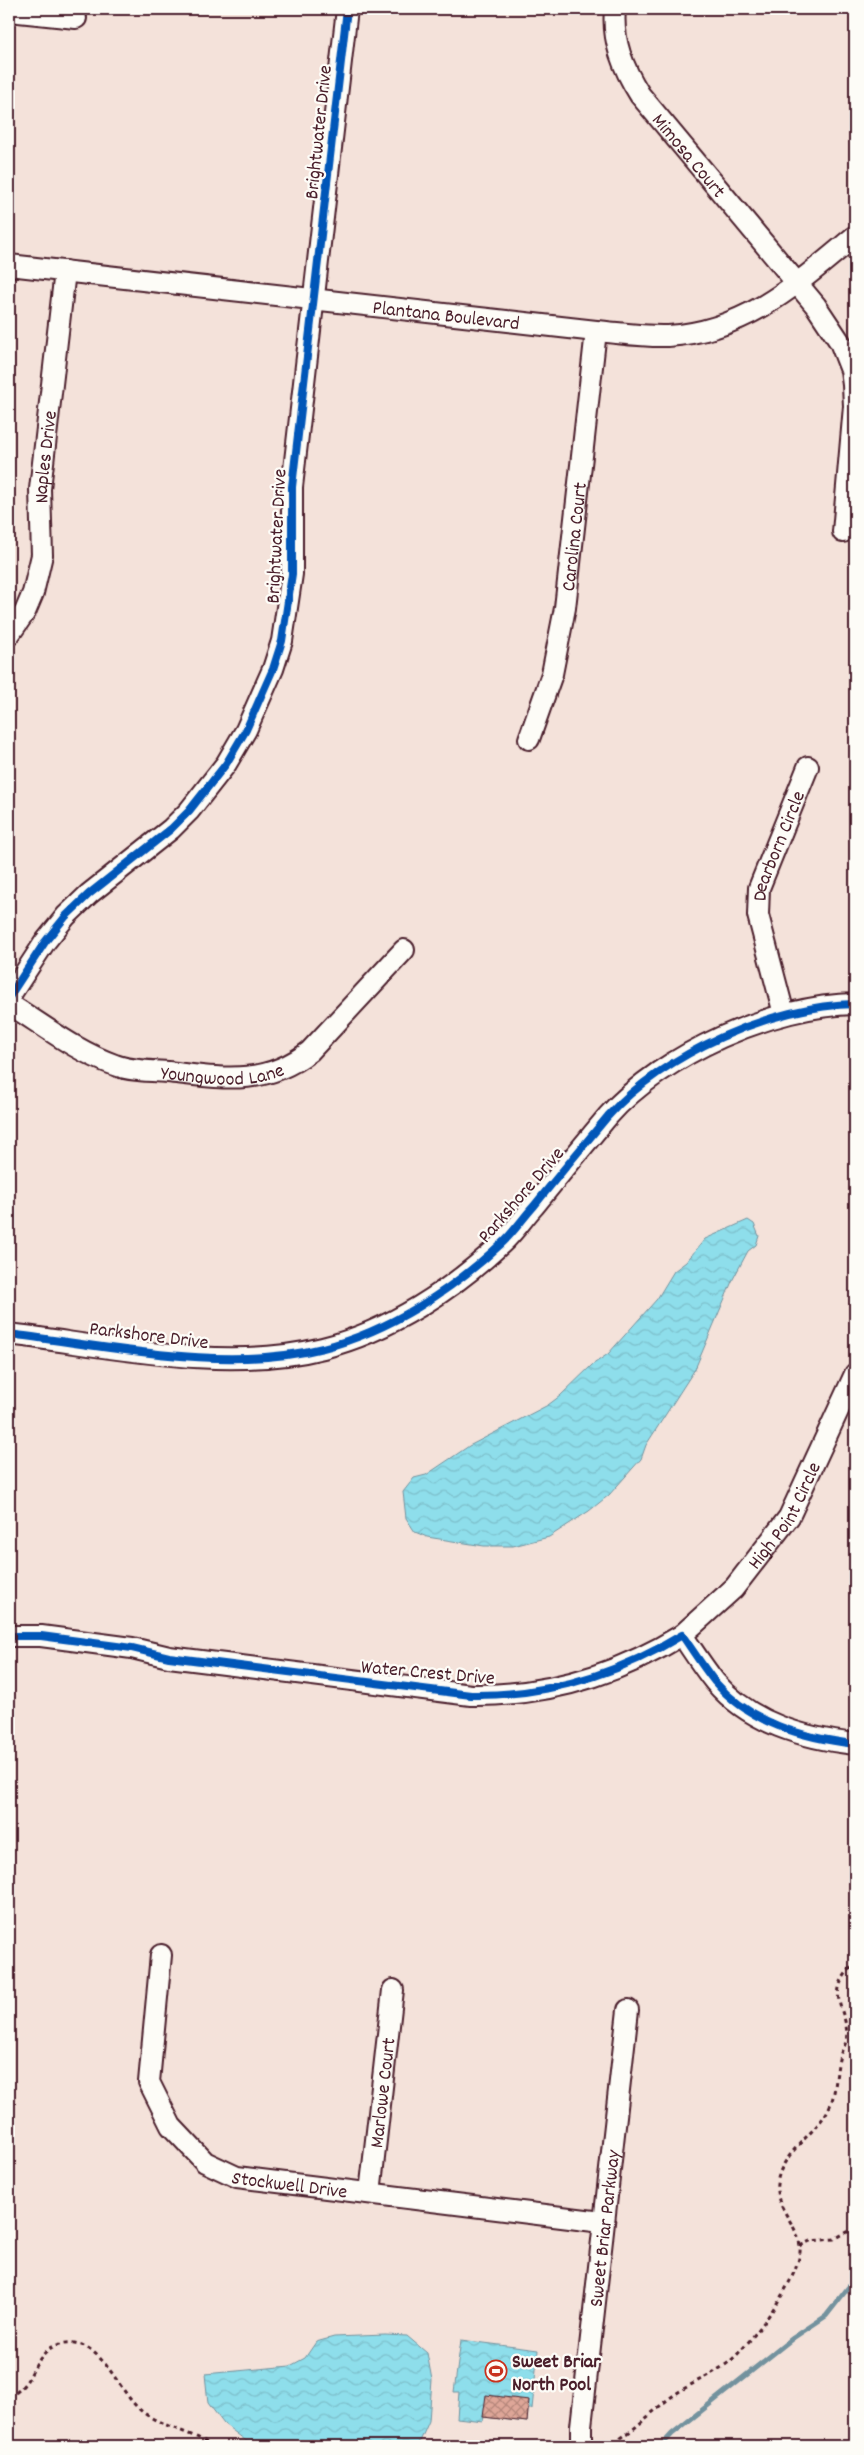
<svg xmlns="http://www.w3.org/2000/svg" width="864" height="2455" viewBox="0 0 864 2455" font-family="Dekko,sans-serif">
<defs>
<pattern id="water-waves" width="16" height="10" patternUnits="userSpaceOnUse" patternTransform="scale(1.25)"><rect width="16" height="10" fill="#8edeeb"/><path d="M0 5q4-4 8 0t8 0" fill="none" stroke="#7cbeca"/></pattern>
<pattern id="building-cross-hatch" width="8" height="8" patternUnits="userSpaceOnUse" patternTransform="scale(1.25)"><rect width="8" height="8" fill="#dea698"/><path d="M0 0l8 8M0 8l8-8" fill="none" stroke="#b6877c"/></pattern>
</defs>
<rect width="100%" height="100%" fill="#f4e2da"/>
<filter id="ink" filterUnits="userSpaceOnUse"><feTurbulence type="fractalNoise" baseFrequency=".02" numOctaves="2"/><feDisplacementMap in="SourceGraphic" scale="10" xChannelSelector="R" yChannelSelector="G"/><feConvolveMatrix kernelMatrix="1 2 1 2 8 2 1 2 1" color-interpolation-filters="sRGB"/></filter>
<g filter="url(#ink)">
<g fill="url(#water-waves)" stroke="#73929e">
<path d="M748,1220L754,1224L759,1236L756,1245L748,1251L733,1279L695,1369L646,1445L641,1459L609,1495L589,1511L549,1537L513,1546H484L427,1537L415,1532L406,1518L403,1492L414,1478L426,1475L469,1446L548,1405L560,1396L592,1365L608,1354L657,1299L674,1271L686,1262L705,1239Z"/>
<path d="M385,2335L407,2336L427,2353L432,2380L429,2421L418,2446H253L224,2424L208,2403L205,2374L290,2366L305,2358L316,2342L334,2337Z"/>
<path d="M461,2340L538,2350L532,2409H528L527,2422L484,2417L483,2421L457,2418L459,2392H454Z"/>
</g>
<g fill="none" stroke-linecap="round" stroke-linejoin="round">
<path stroke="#73929e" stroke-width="5" d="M661,2446L672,2434L793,2338L826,2316L855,2279"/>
</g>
<path fill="url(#building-cross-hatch)" stroke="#4a1f2b" d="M486,2395L529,2400L527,2422L483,2417Z"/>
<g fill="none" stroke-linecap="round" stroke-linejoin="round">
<g stroke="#4a1f2b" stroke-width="24">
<g id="street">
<path id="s1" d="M615,9C612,41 623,68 640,95L816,306L840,342L851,370L853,385L854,406L843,532"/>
<path d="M9,11L76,18"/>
<path id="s2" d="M9,265L596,331C620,333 644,337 668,336C747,331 797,284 855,236"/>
<path id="s3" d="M9,635L25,612L33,593L42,555L40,489L65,271"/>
<path id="s4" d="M529,739L552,674L565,608L596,331"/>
<path d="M9,997L45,942L66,916L89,894L171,829L189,811L226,764L246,730L273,669L282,641L292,574V487L347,9"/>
<path id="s5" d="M9,1004C43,1025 77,1052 115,1065C130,1071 151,1071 168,1072C221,1078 264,1087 310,1051L404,950"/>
<path id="s6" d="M784,1014L758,915L759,888L808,767"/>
<path d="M9,1334C108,1346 225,1373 323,1348C390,1331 452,1290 502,1243C514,1232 523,1218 534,1206C558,1176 583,1146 608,1116C663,1054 773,1005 855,1004"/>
<path id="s7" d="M682,1635L734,1588L789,1517L855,1374"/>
<path d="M9,1636H41L132,1648L169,1657L471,1695C546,1696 617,1675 682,1635C693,1651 703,1667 715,1682C750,1723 803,1738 855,1744"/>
<path id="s8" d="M161,1955L149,2082L171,2126L205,2162L237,2177L602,2222"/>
<path id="s9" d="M370,2193L393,1990"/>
<path id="s10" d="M581,2446V2426L628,2010"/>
</g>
</g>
<g stroke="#4a1f2b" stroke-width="3" stroke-dasharray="4 4" stroke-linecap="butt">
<path d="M800,2246L810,2241L834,2239L855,2228"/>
<path d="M9,2397C13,2394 18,2392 21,2388C34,2375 38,2351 57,2345C101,2330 117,2394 144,2413C165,2428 192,2432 213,2446"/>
<path d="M618,2446L621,2438C641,2425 657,2406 677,2393C694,2382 713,2374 729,2362C751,2344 798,2280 800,2252C802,2227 774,2209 777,2184C781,2152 815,2135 828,2110C837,2093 835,2074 840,2055C842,2050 845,2046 846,2041C852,2012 820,1996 855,1964"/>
</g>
<use href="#street" stroke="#fdfcf7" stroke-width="20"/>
<g stroke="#fdfcf7" stroke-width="11">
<g id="cycleway">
<path d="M9,997L45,942L66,916L89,894L171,829L189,811L226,764L246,730L273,669L282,641L292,574V487L347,9"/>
<path d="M9,1334C108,1346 225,1373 323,1348C390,1331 452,1290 502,1243C514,1232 523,1218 534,1206C558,1176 583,1146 608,1116C663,1054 773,1005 855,1004"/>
<path d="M9,1636H41L132,1648L169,1657L471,1695C546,1696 617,1675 682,1635C693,1651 703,1667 715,1682C750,1723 803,1738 855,1744"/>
</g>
</g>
<use href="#cycleway" stroke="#0057b8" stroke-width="8"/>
</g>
</g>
<defs>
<g id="stadium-ring" transform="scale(1.125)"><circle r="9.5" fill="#fdfcf7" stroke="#c8321e" stroke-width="1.5"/><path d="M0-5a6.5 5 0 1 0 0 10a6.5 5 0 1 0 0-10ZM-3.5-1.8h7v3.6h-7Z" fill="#c8321e"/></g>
</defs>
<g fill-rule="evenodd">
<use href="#stadium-ring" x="496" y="2371"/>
</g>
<g text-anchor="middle" stroke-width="4.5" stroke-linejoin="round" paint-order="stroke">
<g font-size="20" fill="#4a1f2b" stroke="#fdfcf7">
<text transform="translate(317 132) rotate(-84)" y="7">Brightwater Drive</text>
<text dy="7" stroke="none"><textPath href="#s1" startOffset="169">Mimosa Court</textPath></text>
<text dy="7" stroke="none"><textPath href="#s2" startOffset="440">Plantana Boulevard</textPath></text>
<text dy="7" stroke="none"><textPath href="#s3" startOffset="186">Naples Drive</textPath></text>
<text transform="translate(275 536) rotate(-87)" y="7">Brightwater Drive</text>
<text dy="7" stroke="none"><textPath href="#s4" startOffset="208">Carolina Court</textPath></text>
<text dy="7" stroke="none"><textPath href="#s6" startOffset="175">Dearborn Circle</textPath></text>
<text dy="7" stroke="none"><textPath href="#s5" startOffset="231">Youngwood Lane</textPath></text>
<text transform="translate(520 1194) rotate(-49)" y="7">Parkshore Drive</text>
<text transform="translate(149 1334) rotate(7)" y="7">Parkshore Drive</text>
<text dy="7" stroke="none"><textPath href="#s7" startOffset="159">High Point Circle</textPath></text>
<text transform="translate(428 1671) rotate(5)" y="7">Water Crest Drive</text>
<text dy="7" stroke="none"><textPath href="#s9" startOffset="101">Marlowe Court</textPath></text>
<text dy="7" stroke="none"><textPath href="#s8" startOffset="315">Stockwell Drive</textPath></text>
<text dy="7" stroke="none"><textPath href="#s10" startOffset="219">Sweet Briar Parkway</textPath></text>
</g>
<g font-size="20" font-weight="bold" fill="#4a1f2b" stroke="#fdfcf7" text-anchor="start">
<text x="512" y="2367">Sweet Briar<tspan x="512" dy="23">North Pool</tspan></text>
</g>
</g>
<rect width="864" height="2455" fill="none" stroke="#fdfcf7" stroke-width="30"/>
<rect x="15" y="15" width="834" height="2425" fill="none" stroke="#4a1f2b" stroke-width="2" filter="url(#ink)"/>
</svg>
